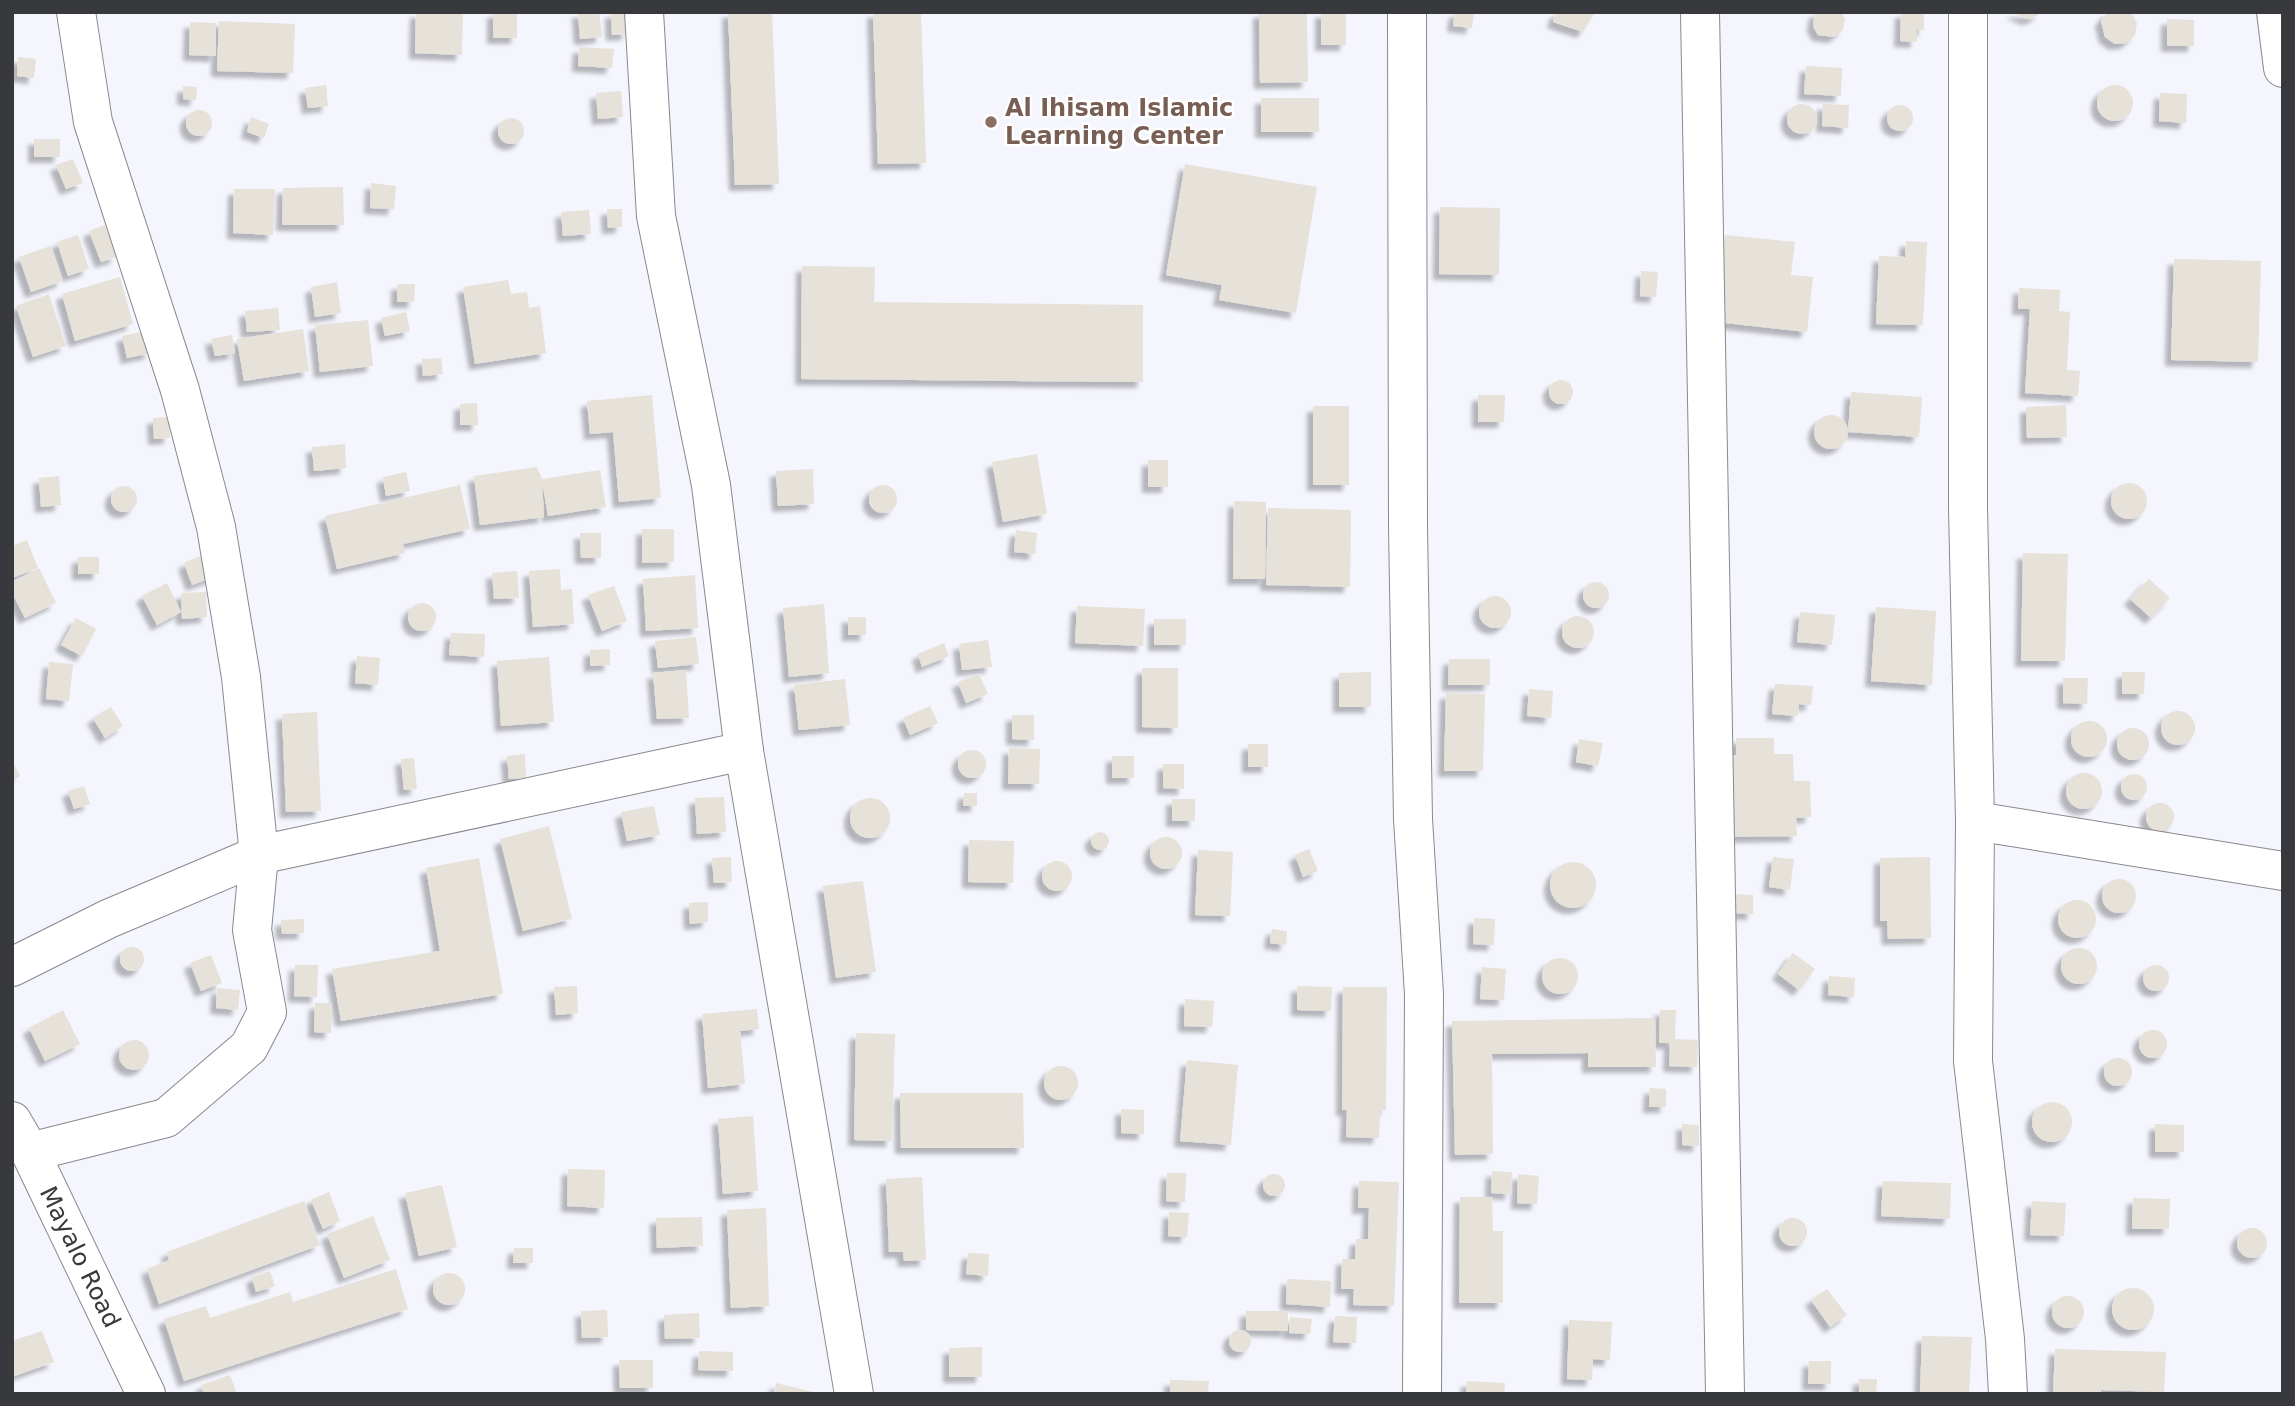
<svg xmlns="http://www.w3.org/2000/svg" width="2295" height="1406" viewBox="0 0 2295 1406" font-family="'DejaVu Sans',sans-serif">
<defs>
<filter id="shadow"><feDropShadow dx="-6" dy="6" stdDeviation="2" flood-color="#0004"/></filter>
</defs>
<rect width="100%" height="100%" fill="#f4f5fd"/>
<g fill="#e6e1d9" filter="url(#shadow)">
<path d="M416,12H463L462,55L415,53Z"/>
<rect x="493" y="12" width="24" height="26"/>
<path d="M578,12H599L602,37L580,39Z"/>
<path d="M611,12H627L628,34L612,35Z"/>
<path d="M728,12H772L779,184L735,185Z"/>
<path d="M873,12H921L926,163L878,164Z"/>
<path d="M1259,12H1307L1308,82L1260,83Z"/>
<rect x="1321" y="12" width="25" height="33"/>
<path d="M1455,12H1474L1472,28L1453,26Z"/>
<path d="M1556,12H1595L1583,32L1553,22Z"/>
<path d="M1815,12H1842L1845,20L1843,30L1834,37L1818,35L1813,26Z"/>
<path d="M1901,12H1924V30H1916L1917,42L1900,41Z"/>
<path d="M2012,12H2042L2033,18L2027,19Z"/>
<path d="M2107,12H2131L2137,23L2135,35L2131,39L2126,43L2115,44L2105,37L2101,21Z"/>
<path d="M2167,19L2194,20V46H2167Z"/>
<path d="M219,21L295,24L293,73L217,71Z"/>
<path d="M190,22L216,23V56L189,55Z"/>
<path d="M579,47L614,49L612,68L578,66Z"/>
<path d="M18,57L36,59L34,78L17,76Z"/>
<path d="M1806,66L1842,68L1841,96L1804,94Z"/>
<path d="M326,85L328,106L308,108L305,88Z"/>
<circle cx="2115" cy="103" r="18"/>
<path d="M183,86L197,87L196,100L183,99Z"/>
<path d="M621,91L623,117L598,119L596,93Z"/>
<path d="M2160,93L2187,94L2186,123L2159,121Z"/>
<rect x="1261" y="98" width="58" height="34"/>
<circle cx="1802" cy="119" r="15"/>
<path d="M1823,104L1849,105L1848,128L1822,126Z"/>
<circle cx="1900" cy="118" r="13"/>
<circle cx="199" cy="123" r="13"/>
<path d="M251,117L269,124L264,138L247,132Z"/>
<circle cx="511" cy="131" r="13"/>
<rect x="34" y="139" width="26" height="18"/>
<path d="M73,159L83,183L66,189L56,165Z"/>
<path d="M1185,164L1317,187L1296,313L1219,300L1222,285L1166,275Z"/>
<path d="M371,183L396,186L394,209L370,208Z"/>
<path d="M343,187L344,225H282L283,188Z"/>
<path d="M234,189H275L273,235L233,233Z"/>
<path d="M1440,207L1500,208L1499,275L1439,274Z"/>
<path d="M607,209H622V227L608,228Z"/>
<path d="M589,210L591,234L563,236L561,212Z"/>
<path d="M105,225L117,257L101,262L89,231Z"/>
<path d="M78,235L89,269L68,276L57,242Z"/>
<path d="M1725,235L1795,242L1791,275L1813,277L1807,332L1716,322Z"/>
<path d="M1906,241L1927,242L1923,325L1876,324L1879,256L1905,257Z"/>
<path d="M51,246L63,281L31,292L19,257Z"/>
<path d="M2174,259L2261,261L2258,362L2171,360Z"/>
<path d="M802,266L875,267L874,302L1143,305V382L801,379Z"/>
<path d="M1641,271L1658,272L1656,297L1640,296Z"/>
<path d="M120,277L133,324L75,341L62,294Z"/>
<path d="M508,280L511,294L527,292L529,308L540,306L546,353L475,364L463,287Z"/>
<path d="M337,282L341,313L315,317L311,287Z"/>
<path d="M397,284H415L414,302H397Z"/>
<path d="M2019,288L2060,290L2059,311L2070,312L2067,370L2080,371L2078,396L2025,393L2030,309H2018Z"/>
<path d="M49,294L66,346L33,357L16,306Z"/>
<path d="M278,308L280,330L247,332L245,311Z"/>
<path d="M406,312L410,331L385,336L381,318Z"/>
<path d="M368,320L373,366L320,372L315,325Z"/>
<path d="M303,329L309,371L244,381L237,339Z"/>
<path d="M145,331L151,353L127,358L122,336Z"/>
<path d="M232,335L235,353L215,356L211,339Z"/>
<path d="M441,358L443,374L423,376L422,359Z"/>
<circle cx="1561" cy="392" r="12"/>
<path d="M1851,392L1922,397L1919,437L1848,432Z"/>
<path d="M652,395L661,498L619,502L613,432L590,434L587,401Z"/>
<path d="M1478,395H1505L1504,422H1478Z"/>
<path d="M477,403L478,425H460V404Z"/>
<path d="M2066,405L2067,437L2027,438L2026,407Z"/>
<rect x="1313" y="406" width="36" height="79"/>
<circle cx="1831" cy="432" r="17"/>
<path d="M169,417L170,438L154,439L153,418Z"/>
<path d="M345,444L346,468L314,471L312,447Z"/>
<path d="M1037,454L1047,514L1003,522L992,462Z"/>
<rect x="1148" y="460" width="20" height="27"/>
<path d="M537,467L542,479L600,470L606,507L548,516L542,480L544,517L480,525L474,476Z"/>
<path d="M813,469L814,504L778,506L776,471Z"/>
<path d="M406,472L410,491L386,496L383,477Z"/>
<path d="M59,476L61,505L41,507L39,478Z"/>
<circle cx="2129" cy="501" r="18"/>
<path d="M460,485L470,529L403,544L405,553L337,569L325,516Z"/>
<circle cx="883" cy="499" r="14"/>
<circle cx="124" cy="499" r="13"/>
<path d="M1234,501L1266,502L1265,579H1233Z"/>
<path d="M1268,508L1351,510L1350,587L1266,585Z"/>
<path d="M642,529H674V562L642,563Z"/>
<path d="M1016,530L1037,533L1035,554L1014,552Z"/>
<path d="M580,533H601V558H581Z"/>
<path d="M27,540L38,568L12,578V546Z"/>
<path d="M208,553L217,576L192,585L184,563Z"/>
<path d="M2023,553L2068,554L2065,661H2021Z"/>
<rect x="78" y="557" width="21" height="17"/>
<path d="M39,568L56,603L25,618L12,593V582Z"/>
<path d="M560,569L561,590L572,589L574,624L533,627L529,571Z"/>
<path d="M517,571L519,598L494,599L492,573Z"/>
<path d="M695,575L698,628L646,631L643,579Z"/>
<path d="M2149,579L2170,598L2151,618L2130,599Z"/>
<circle cx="1596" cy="595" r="13"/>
<path d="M167,583L181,612L157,625L142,596Z"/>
<path d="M614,586L627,621L602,631L588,595Z"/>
<path d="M206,592L207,617L182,619L181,593Z"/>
<circle cx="1495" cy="612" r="16"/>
<circle cx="422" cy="617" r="14"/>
<path d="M824,604L829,673L789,677L783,608Z"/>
<path d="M1077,606L1145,609L1143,646L1075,643Z"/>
<path d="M1876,607L1936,611L1932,685L1871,681Z"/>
<path d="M1800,612L1835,615L1832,645L1797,642Z"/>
<circle cx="1578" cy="632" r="16"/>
<rect x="848" y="617" width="18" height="18"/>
<path d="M76,618L96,629L82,656L61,645Z"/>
<rect x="1154" y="619" width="32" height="26"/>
<path d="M451,633L485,634L484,657L449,655Z"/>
<path d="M696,637L699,664L658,668L655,641Z"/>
<path d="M988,640L992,667L962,670L959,644Z"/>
<path d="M944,643L949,656L922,667L918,654Z"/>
<path d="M610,649V665L590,666V650Z"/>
<path d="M357,656L380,658L378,685L355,683Z"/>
<path d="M549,657L554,722L501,726L497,661Z"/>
<path d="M1449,659H1490V685H1448Z"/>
<path d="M49,662L73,664L69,701L46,699Z"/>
<path d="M1142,668H1178V728L1142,727Z"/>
<path d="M686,670L689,718L657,719L653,673Z"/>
<path d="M1371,672V707H1339V673Z"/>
<path d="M2122,672H2145L2144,694H2122Z"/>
<path d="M979,674L988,694L966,703L958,682Z"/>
<path d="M2063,678H2088L2087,704L2063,703Z"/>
<path d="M845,679L850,725L799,730L794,685Z"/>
<path d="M1775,684L1813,686L1811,705L1799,704L1798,716L1772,714Z"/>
<path d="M1529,689L1553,691L1551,718L1527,716Z"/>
<path d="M1446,693L1485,694L1483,771H1444Z"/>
<path d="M930,706L938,723L910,735L903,718Z"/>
<path d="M111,707L123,726L105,738L93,718Z"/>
<circle cx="2178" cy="728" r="17"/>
<path d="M317,712L321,811L286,812L282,714Z"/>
<path d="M1012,715H1034V740L1012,739Z"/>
<circle cx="2089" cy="739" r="18"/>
<circle cx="2133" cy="744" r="16"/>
<path d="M1736,738H1774V754H1793L1794,781H1810L1811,817L1796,818L1797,836L1720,837L1719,755H1736Z"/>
<path d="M1579,739L1603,743L1598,766L1576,762Z"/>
<rect x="1248" y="744" width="20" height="23"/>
<path d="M1009,748L1040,749L1039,784H1008Z"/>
<circle cx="972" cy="764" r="14"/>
<path d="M525,754L526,778L509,779L507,756Z"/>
<rect x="1112" y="756" width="22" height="22"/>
<path d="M414,758L417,789L404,790L401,759Z"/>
<path d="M12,760L20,776L12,781Z"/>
<path d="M1163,764H1184V789L1163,788Z"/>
<circle cx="2084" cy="791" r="18"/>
<circle cx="2134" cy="787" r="13"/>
<path d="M84,786L90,804L74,809L68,791Z"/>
<path d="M964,793H977V806H963Z"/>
<path d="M724,797L726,832L697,834L695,798Z"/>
<circle cx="870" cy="818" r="20"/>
<rect x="1172" y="799" width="23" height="22"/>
<circle cx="2160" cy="817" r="14"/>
<path d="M654,806L660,835L627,841L621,812Z"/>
<path d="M549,826L572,919L523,931L500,839Z"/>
<circle cx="1100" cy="841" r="9"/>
<circle cx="1166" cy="853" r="16"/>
<path d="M969,840L1014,841L1013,883L968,882Z"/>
<path d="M1309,849L1318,871L1303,877L1295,855Z"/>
<path d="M1198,850L1233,852L1230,916L1195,915Z"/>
<path d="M731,857L732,882L714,883L712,858Z"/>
<path d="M1773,857L1794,859L1790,890L1769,887Z"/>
<path d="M1930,857L1931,938L1888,939L1887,921H1880V858Z"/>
<path d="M479,858L503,994L341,1021L332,969L440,951L426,868Z"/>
<circle cx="1057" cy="876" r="15"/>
<circle cx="1573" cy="885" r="23"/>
<circle cx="2119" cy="896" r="17"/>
<path d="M863,881L876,972L836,978L823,886Z"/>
<path d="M1734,894L1753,895V914L1733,913Z"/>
<circle cx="2077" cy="919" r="19"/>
<path d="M708,902V922L690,924L689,903Z"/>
<path d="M1474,918L1495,919L1494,945L1473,944Z"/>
<path d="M304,919V933L282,934L281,920Z"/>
<path d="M1272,929L1287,931L1286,945L1270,943Z"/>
<circle cx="132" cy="959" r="12"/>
<circle cx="2079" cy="966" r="18"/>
<path d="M1793,953L1815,969L1799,990L1778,974Z"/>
<path d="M211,955L222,983L201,991L190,963Z"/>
<circle cx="1560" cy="976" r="18"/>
<circle cx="2156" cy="978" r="13"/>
<path d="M295,965H318L317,997L294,996Z"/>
<path d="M1482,967L1506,969L1504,1000L1480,999Z"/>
<path d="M1829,976L1855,978L1854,997L1828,995Z"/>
<path d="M577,986L578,1013L556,1015L554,987Z"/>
<path d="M1297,986L1332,987L1331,1011L1297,1010Z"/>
<path d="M1343,987H1387L1386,1110H1380L1379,1138L1346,1137L1347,1110H1342Z"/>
<path d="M217,988L240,990L238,1010L216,1008Z"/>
<path d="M1185,999L1214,1001L1212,1027L1184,1026Z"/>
<path d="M315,1003H332L331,1033L314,1032Z"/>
<path d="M757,1009L759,1029L740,1031L745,1084L708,1088L702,1014Z"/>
<path d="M63,1010L80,1044L45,1061L29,1028Z"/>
<path d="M1660,1010H1676L1675,1039L1698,1040L1697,1067L1669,1066L1670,1043H1659Z"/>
<path d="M1655,1018L1656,1067H1588V1053L1492,1054L1493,1154L1455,1155L1452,1021Z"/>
<circle cx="2153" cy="1044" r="14"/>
<path d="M856,1033L895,1034L892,1141L854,1140Z"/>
<circle cx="134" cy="1055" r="15"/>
<circle cx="2118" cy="1072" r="14"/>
<path d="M1187,1060L1238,1065L1231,1145L1180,1141Z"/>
<circle cx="1061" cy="1083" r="17"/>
<path d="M1650,1088L1666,1089V1107H1649Z"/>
<path d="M900,1093H1023L1024,1148H901Z"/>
<circle cx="2052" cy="1122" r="20"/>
<path d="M1121,1109L1144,1110V1134L1121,1133Z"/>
<path d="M753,1116L758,1191L723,1194L718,1119Z"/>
<path d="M1682,1124L1699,1125V1146L1682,1145Z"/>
<path d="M2155,1124L2184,1125V1152H2155Z"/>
<path d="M568,1169L605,1170L604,1208L567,1206Z"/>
<path d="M1492,1171L1512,1172L1511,1194L1491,1193Z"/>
<path d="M1167,1173H1186L1185,1202L1166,1201Z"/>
<circle cx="1274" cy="1185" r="11"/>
<path d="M1518,1174L1539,1176L1537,1204L1517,1203Z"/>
<path d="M922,1177L926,1260L904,1261L903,1252H889L886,1179Z"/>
<path d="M1359,1181L1399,1182L1394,1306L1353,1305L1354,1289H1341L1342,1259H1355L1356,1239H1368L1369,1208H1358Z"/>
<path d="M1883,1181L1951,1183L1950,1219L1881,1216Z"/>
<path d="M442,1185L457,1247L419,1256L405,1193Z"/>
<path d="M329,1192L340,1221L323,1229L311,1200Z"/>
<path d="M1460,1197H1492L1493,1231H1503V1303H1459Z"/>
<path d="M2133,1198L2170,1199L2169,1229H2132Z"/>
<path d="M304,1201L320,1245L159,1304L147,1269L169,1260L167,1252Z"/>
<path d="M2032,1201L2066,1203L2064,1236L2030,1235Z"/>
<path d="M766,1208L769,1306L731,1308L727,1210Z"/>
<path d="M1169,1212L1189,1213L1187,1237L1168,1236Z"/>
<path d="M373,1216L390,1260L344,1278L327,1234Z"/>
<path d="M702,1217L703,1246L657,1248L656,1218Z"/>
<circle cx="1793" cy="1232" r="14"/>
<circle cx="2252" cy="1243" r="15"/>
<path d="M514,1248H533V1263H513Z"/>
<path d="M968,1253L989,1254L988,1276L966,1274Z"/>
<path d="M396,1269L408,1309L184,1381L164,1319L206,1306L210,1318L290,1292L293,1302Z"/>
<path d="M270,1271L275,1286L256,1292L252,1277Z"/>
<circle cx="449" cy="1289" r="16"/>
<path d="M1287,1279L1331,1281L1330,1307L1286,1304Z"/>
<circle cx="2133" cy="1309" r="21"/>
<path d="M1827,1289L1847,1315L1830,1327L1811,1300Z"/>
<circle cx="2068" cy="1312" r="16"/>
<path d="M607,1310L608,1337L582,1338L581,1311Z"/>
<path d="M1246,1311H1288V1331L1246,1330Z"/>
<path d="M699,1313L700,1338L665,1339L664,1315Z"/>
<path d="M1335,1316L1357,1317L1356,1343L1333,1342Z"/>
<path d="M1290,1317L1312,1319L1310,1334L1289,1333Z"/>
<path d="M1569,1320L1612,1322L1610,1360L1593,1359L1592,1380L1567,1379Z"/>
<circle cx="1240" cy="1341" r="11"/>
<path d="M42,1331L54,1362L12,1377V1341Z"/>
<path d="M1922,1336L1972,1337L1969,1394H1920Z"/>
<path d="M982,1347V1377H949V1348Z"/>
<path d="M2055,1349L2166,1352L2164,1392L2101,1390V1394H2053Z"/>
<path d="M699,1351L733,1352V1371L698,1370Z"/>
<path d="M619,1360H653V1388H620Z"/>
<path d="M1809,1361H1831V1384H1808Z"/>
<path d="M230,1375L237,1394H204L201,1385Z"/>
<path d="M1859,1379H1877L1876,1394H1859Z"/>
<path d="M1170,1380L1209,1381L1208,1394H1170Z"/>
<path d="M1467,1381L1505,1383L1504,1394H1466Z"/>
<path d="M776,1383L818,1393L817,1394H774Z"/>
</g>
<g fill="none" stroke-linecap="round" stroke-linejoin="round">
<g stroke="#888890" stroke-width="40">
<g id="minor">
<path d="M644,12L656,216L711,485L744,751L854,1394"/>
<path d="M1407,12L1408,527L1413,819L1424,994L1422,1394"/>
<path d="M1700,12L1725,1394"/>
<path d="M1968,12V508L1975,821L1973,1061L2005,1339L2008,1394"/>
<path d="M2276,12L2283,68"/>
<path d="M1975,821L2283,871"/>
<path d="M12,967L108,919L259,855L744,751"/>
<path d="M30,1152L166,1118L249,1047L267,1012L252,930L259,855L241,677L216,527L180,390L93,122L76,12"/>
</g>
</g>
<g stroke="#888890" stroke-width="40">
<path id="tertiary" d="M12,1121L30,1152L146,1394"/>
</g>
<use href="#minor" stroke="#fff" stroke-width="38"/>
<use href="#tertiary" stroke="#fff" stroke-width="38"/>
</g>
<circle fill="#8d6e63" stroke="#fff" stroke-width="2.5" cx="991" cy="122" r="7"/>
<g text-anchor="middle" stroke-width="5" stroke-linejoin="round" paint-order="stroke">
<g font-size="24" font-weight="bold" fill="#785e54" stroke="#fff" text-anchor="start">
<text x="1005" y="116">Al Ihisam Islamic<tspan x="1005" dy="28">Learning Center</tspan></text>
</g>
<g font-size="24" fill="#38393c" stroke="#fff">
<text transform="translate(80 1257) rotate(64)" y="8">Mayalo Road</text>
</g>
</g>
<rect width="2295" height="1406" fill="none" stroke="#38393c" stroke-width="28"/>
</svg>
